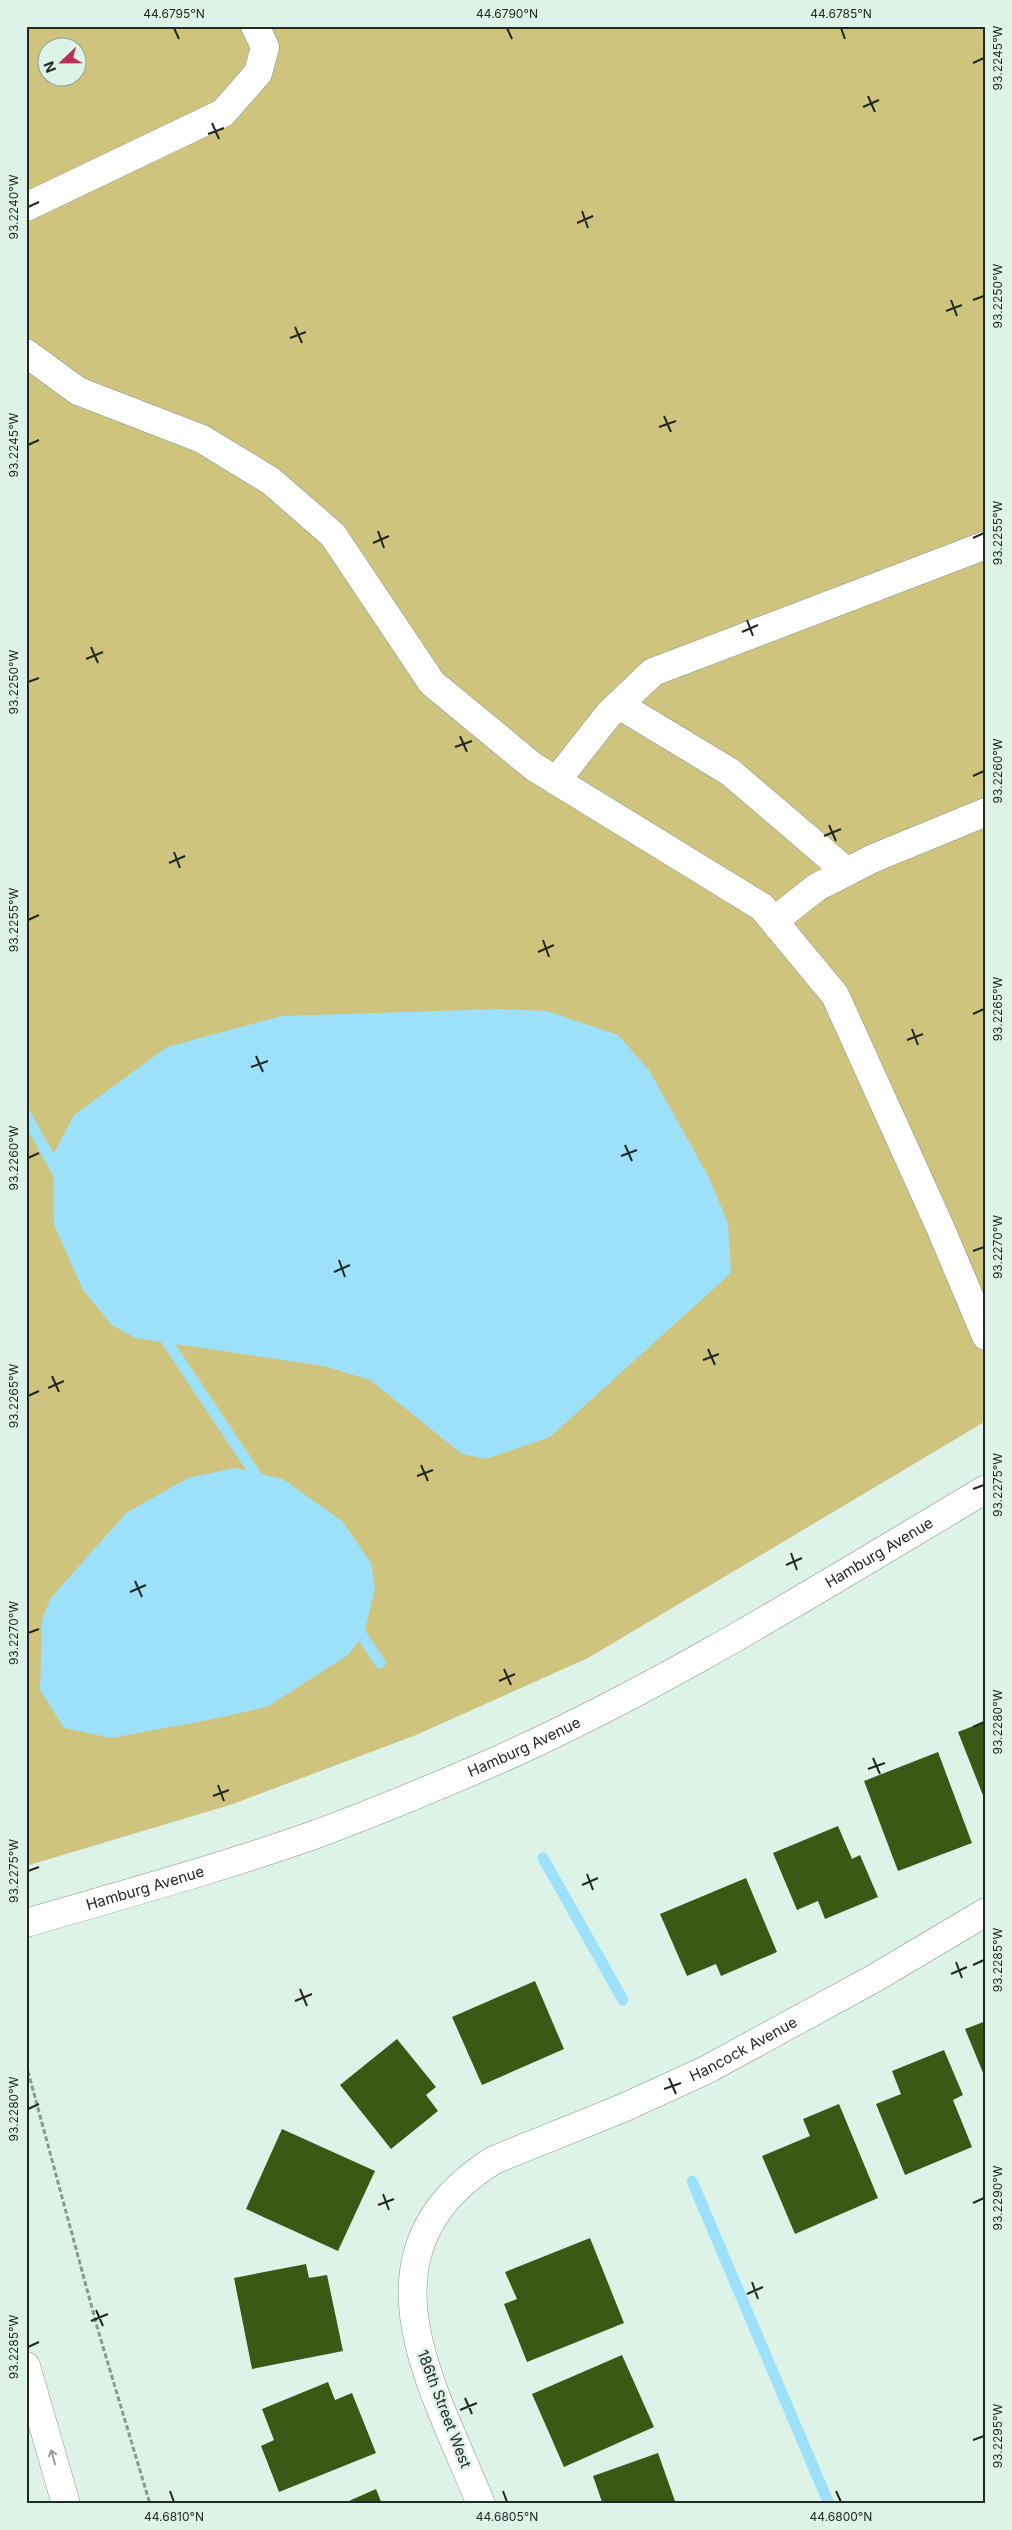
<svg xmlns="http://www.w3.org/2000/svg" width="1012" height="2530" viewBox="0 0 1012 2530" font-family="Inter,sans-serif">
<rect width="100%" height="100%" fill="#def3e8"/>
<path fill="#cec47e" fill-rule="evenodd" d="M26,26H986V1421L588,1658L416,1735L233,1804L26,1866ZM48,48H78V78H48Z"/>
<g fill="#9de0fa">
<path d="M498,1009L547,1011L618,1035L649,1070L708,1176L728,1223L731,1273L550,1437L486,1459L462,1454L370,1380L324,1366L135,1338L112,1325L83,1290L54,1225L53,1155L74,1115L167,1047L281,1016Z"/>
<path d="M235,1468L283,1479L343,1522L371,1563L375,1588L364,1635L348,1655L267,1707L208,1720L111,1738L64,1728L40,1690L42,1620L50,1599L126,1513L188,1478Z"/>
</g>
<g fill="none" stroke-linecap="round" stroke-linejoin="round">
<g stroke="#9de0fa" stroke-width="11">
<path d="M26,1115L60,1177"/>
<path d="M160,1331L262,1484"/>
<path d="M355,1625L380,1663"/>
<path d="M543,1858L623,2000"/>
<path d="M692,2181L829,2504"/>
</g>
</g>
<g fill="#395915">
<path d="M986,1721V1803L958,1732Z"/>
<path d="M938,1752L972,1843L898,1871L864,1781Z"/>
<path d="M838,1826L852,1859L860,1855L878,1897L825,1919L818,1901L797,1910L773,1853Z"/>
<path d="M746,1878L777,1952L721,1976L716,1964L687,1976L660,1914Z"/>
<path d="M535,1981L564,2049L482,2085L452,2017Z"/>
<path d="M986,2021V2080L965,2029Z"/>
<path d="M397,2039L436,2087L426,2095L438,2111L391,2149L340,2085Z"/>
<path d="M944,2050L963,2095L953,2100L972,2147L905,2175L876,2104L901,2094L892,2071Z"/>
<path d="M839,2104L878,2198L795,2234L762,2156L810,2136L803,2119Z"/>
<path d="M282,2129L375,2171L338,2251L246,2209Z"/>
<path d="M590,2238L624,2323L527,2362L504,2304L517,2299L505,2272Z"/>
<path d="M306,2264L309,2278L327,2275L343,2351L252,2369L234,2278Z"/>
<path d="M622,2355L654,2427L564,2467L532,2394Z"/>
<path d="M328,2382L335,2400L352,2393L376,2453L279,2492L261,2446L274,2440L262,2409Z"/>
<path d="M658,2453L676,2504H598L602,2502L593,2476Z"/>
<path d="M376,2489L382,2504H342Z"/>
</g>
<g fill="none" stroke-linecap="round" stroke-linejoin="round">
<g stroke="#81958a" stroke-width="29">
<g id="minor">
<path d="M26,207L223,113L258,73L265,47L255,26"/>
<path d="M26,353L78,391L202,439L271,481L333,535L432,683L534,767L762,907L835,995L940,1227L986,1336"/>
<path d="M619,705L730,772L847,872"/>
<path d="M556,781L609,714L653,672L986,545"/>
<path d="M774,921L817,887L874,858L986,812"/>
<path id="s1" d="M26,1923C122,1895 217,1869 311,1836C374,1813 436,1787 498,1760C668,1684 826,1584 986,1489"/>
<path d="M26,2366L66,2504"/>
<path id="s2" d="M481,2504C432,2383 349,2251 494,2160L623,2108L706,2070L873,1979L986,1912"/>
</g>
</g>
<path stroke="#8a9991" stroke-width="3" stroke-dasharray="5 2.5" stroke-linecap="butt" d="M26,2064L98,2330L150,2504"/>
<use href="#minor" stroke="#fff" stroke-width="28"/>
</g>
<defs><path id="oneway-shaft" d="M-6 0H5M1.5-3L5.5 0L1.5 3" fill="none" stroke-width="1.6" stroke-linecap="round" stroke-linejoin="round" transform="scale(1.25)"/></defs>
<use stroke="#9b9f9d" href="#oneway-shaft" transform="translate(53 2457) rotate(-106)"/>
<path fill="none" stroke="#212925" stroke-width="2" d="M174,28L179,39M507,28L512,39M841,28L845,39M973,63L984,58M868,96L875,112M863,107L879,100M212,123L219,139M208,134L224,128M28,207L39,202M582,211L588,228M577,223L593,216M951,300L957,316M973,300L984,296M946,311L962,305M295,327L302,343M290,338L306,332M664,416L671,432M659,427L676,421M28,445L39,440M378,531L384,548M973,538L984,533M373,543L389,536M747,620L753,636M742,632L758,625M91,647L98,663M86,659L103,652M28,682L39,678M460,736L467,752M455,747L472,741M973,776L984,771M829,825L836,841M824,836L841,829M174,852L180,868M169,863L185,856M28,920L39,915M543,940L549,957M538,952L554,945M973,1014L984,1009M912,1029L918,1045M907,1040L923,1034M256,1056L263,1072M251,1067L268,1061M625,1145L632,1161M621,1156L637,1150M28,1158L39,1153M973,1251L984,1247M339,1260L345,1277M334,1272L350,1265M708,1349L715,1365M703,1360L719,1354M52,1376L59,1392M48,1388L64,1381M28,1396L39,1391M421,1465L428,1481M417,1476L433,1470M973,1489L984,1485M791,1553L797,1570M786,1565L802,1558M135,1581L142,1597M130,1592L146,1585M28,1633L39,1629M504,1669L511,1685M499,1681L515,1674M973,1727L984,1722M873,1758L880,1774M868,1769L885,1763M218,1785L224,1801M213,1796L229,1790M28,1871L39,1867M587,1874L593,1890M582,1885L598,1878M956,1962L962,1978M973,1965L984,1960M951,1974L967,1967M300,1989L307,2006M295,2001L312,1994M669,2078L676,2094M664,2089L681,2083M28,2109L39,2104M383,2194L389,2210M973,2203L984,2198M378,2205L394,2199M752,2282L758,2299M747,2294L763,2287M96,2310L103,2326M91,2321L108,2314M28,2347L39,2342M465,2398L472,2414M460,2410L477,2403M973,2440L984,2436M170,2491L174,2502M503,2491L507,2502M836,2491L841,2502"/>
<g text-anchor="middle" stroke-width="5" stroke-linejoin="round" paint-order="stroke">
<g font-size="15" fill="#212925" stroke="#def3e8">
<text dy="5" stroke="none"><textPath href="#s1" startOffset="934">Hamburg Avenue</textPath></text>
<text dy="5" stroke="none"><textPath href="#s1" startOffset="529">Hamburg Avenue</textPath></text>
<text dy="5" stroke="none"><textPath href="#s1" startOffset="124">Hamburg Avenue</textPath></text>
<text dy="5" stroke="none"><textPath href="#s2" startOffset="660">Hancock Avenue</textPath></text>
<text transform="translate(444 2409) rotate(69)" y="5">186th Street West</text>
</g>
</g>
<rect width="1012" height="2530" fill="none" stroke="#def3e8" stroke-width="55"/>
<g transform="translate(62 62) rotate(248)"><circle r="24" fill="#def3e8" stroke="#92a29a"/>
<path d="M0-4L9 19L0 12L-9 19Z" fill="#bd2e57"/>
<text y="-8" font-size="14" font-weight="bold" text-anchor="middle" fill="#212925">N</text>
</g>
<rect x="28" y="28" width="956" height="2474" fill="none" stroke="#212925" stroke-width="2"/>
<g font-size="12" text-anchor="middle" fill="#212925">
<text x="174" y="18">44.6795°N</text>
<text x="507" y="18">44.6790°N</text>
<text x="841" y="18">44.6785°N</text>
<text transform="translate(998 58) rotate(-90)" y="4">93.2245°W</text>
<text transform="translate(14 207) rotate(-90)" y="4">93.2240°W</text>
<text transform="translate(998 296) rotate(-90)" y="4">93.2250°W</text>
<text transform="translate(14 445) rotate(-90)" y="4">93.2245°W</text>
<text transform="translate(998 533) rotate(-90)" y="4">93.2255°W</text>
<text transform="translate(14 682) rotate(-90)" y="4">93.2250°W</text>
<text transform="translate(998 771) rotate(-90)" y="4">93.2260°W</text>
<text transform="translate(14 920) rotate(-90)" y="4">93.2255°W</text>
<text transform="translate(998 1009) rotate(-90)" y="4">93.2265°W</text>
<text transform="translate(14 1158) rotate(-90)" y="4">93.2260°W</text>
<text transform="translate(998 1247) rotate(-90)" y="4">93.2270°W</text>
<text transform="translate(14 1396) rotate(-90)" y="4">93.2265°W</text>
<text transform="translate(998 1485) rotate(-90)" y="4">93.2275°W</text>
<text transform="translate(14 1633) rotate(-90)" y="4">93.2270°W</text>
<text transform="translate(998 1722) rotate(-90)" y="4">93.2280°W</text>
<text transform="translate(14 1871) rotate(-90)" y="4">93.2275°W</text>
<text transform="translate(998 1960) rotate(-90)" y="4">93.2285°W</text>
<text transform="translate(14 2109) rotate(-90)" y="4">93.2280°W</text>
<text transform="translate(998 2198) rotate(-90)" y="4">93.2290°W</text>
<text transform="translate(14 2347) rotate(-90)" y="4">93.2285°W</text>
<text transform="translate(998 2436) rotate(-90)" y="4">93.2295°W</text>
<text x="174" y="2521">44.6810°N</text>
<text x="507" y="2521">44.6805°N</text>
<text x="841" y="2521">44.6800°N</text>
</g>
</svg>
